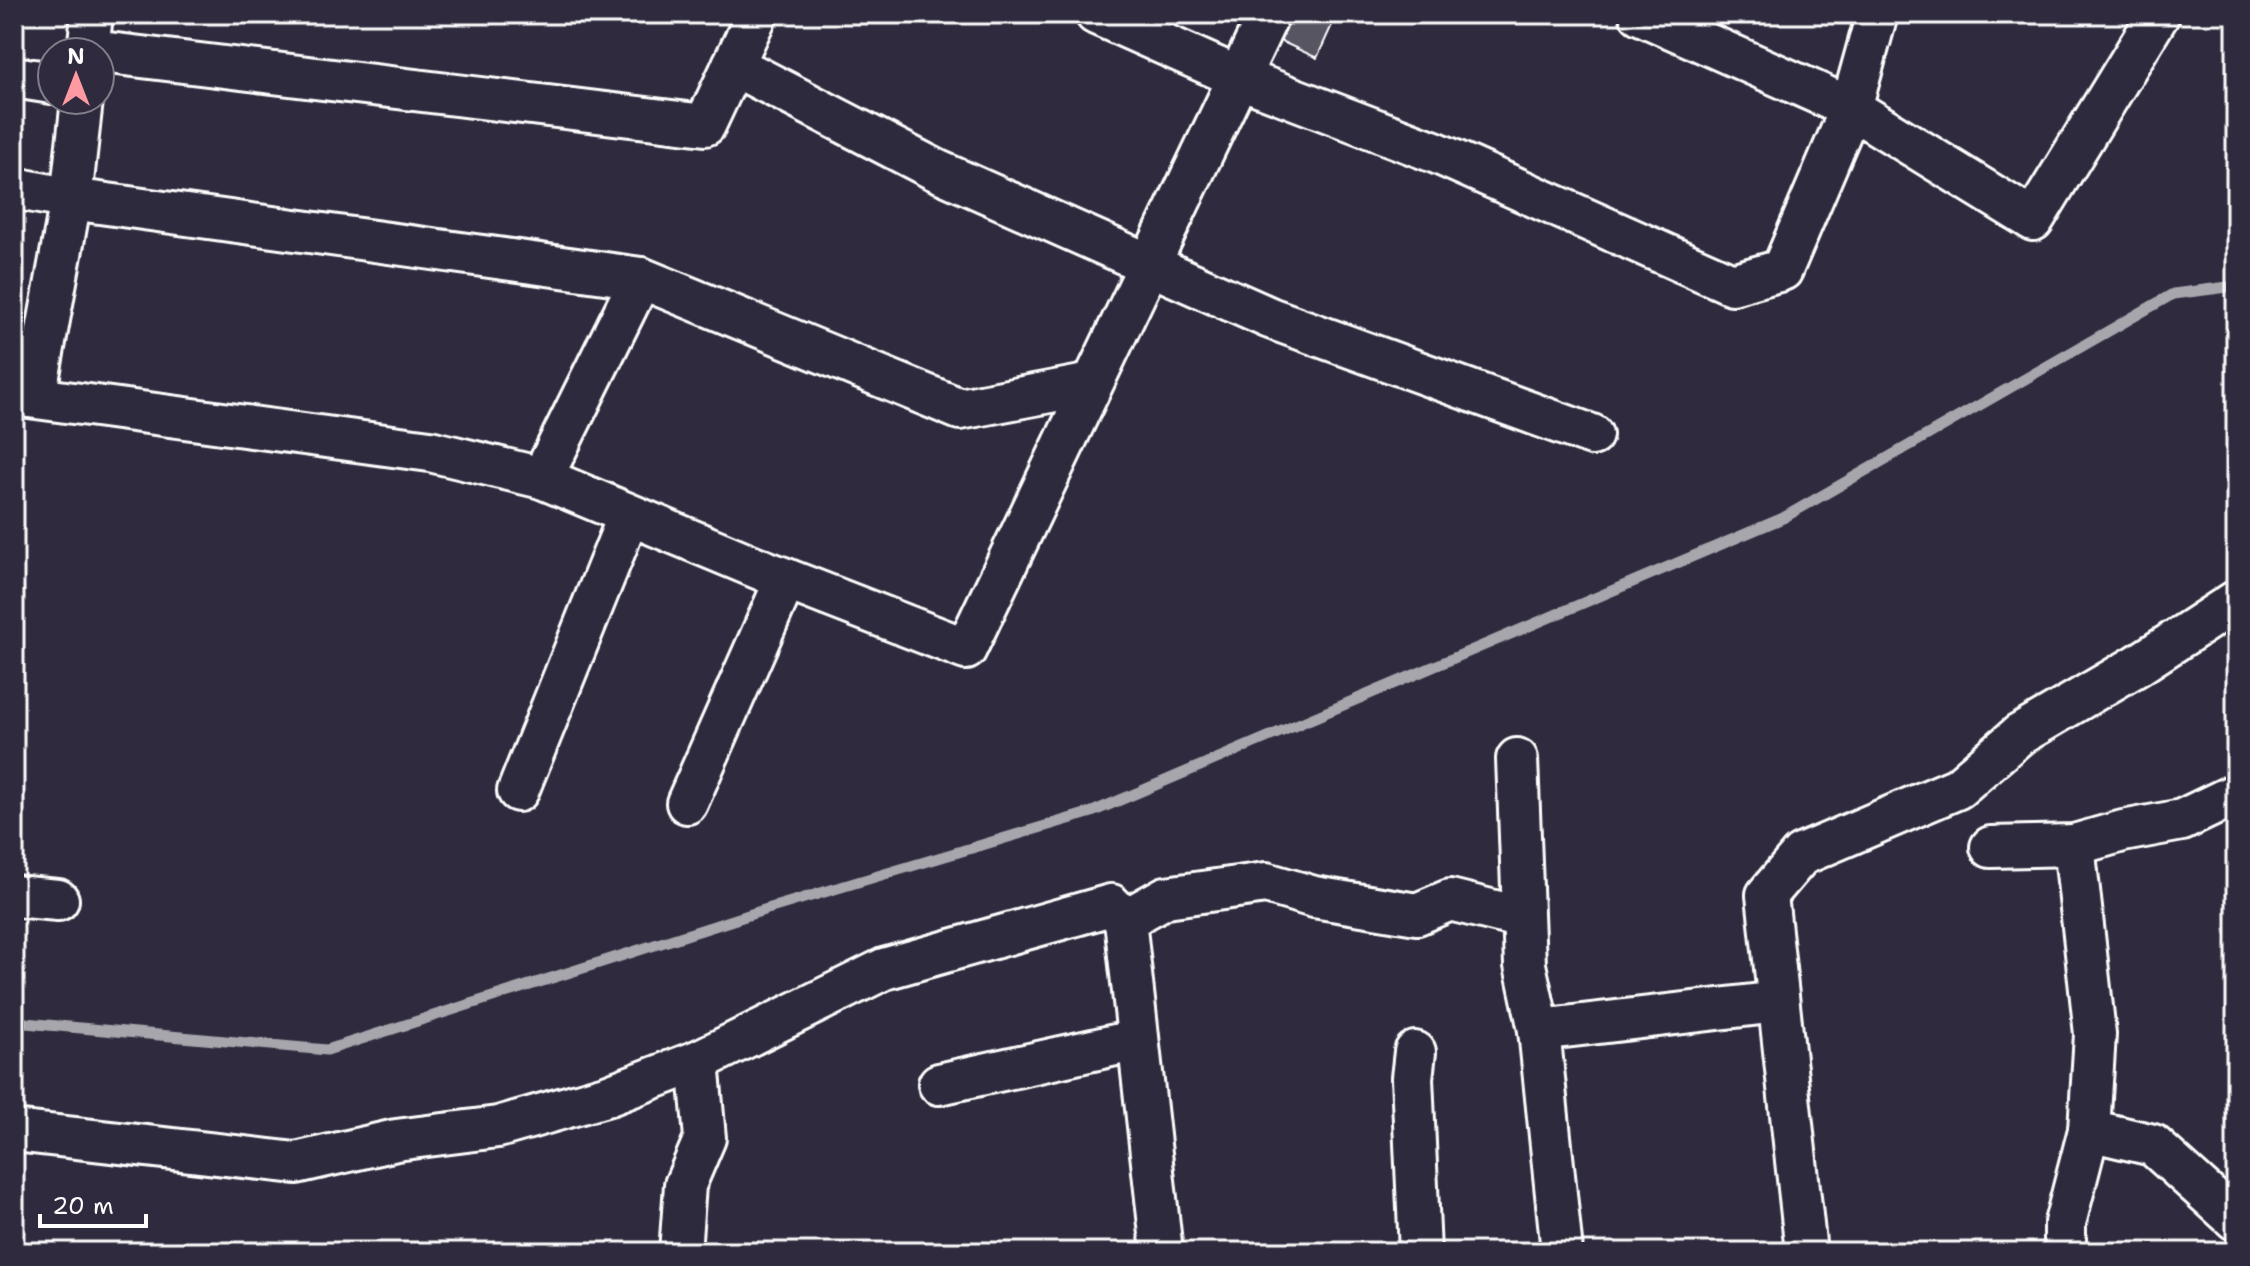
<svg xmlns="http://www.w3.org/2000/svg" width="2250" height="1266" viewBox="0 0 2250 1266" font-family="'Shantell Sans',sans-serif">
<rect width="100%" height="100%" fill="#2f2a3d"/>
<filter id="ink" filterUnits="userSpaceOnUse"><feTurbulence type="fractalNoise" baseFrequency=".0125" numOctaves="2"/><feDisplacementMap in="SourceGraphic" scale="16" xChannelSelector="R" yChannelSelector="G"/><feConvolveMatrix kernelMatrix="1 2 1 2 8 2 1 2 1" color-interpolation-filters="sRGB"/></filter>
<g filter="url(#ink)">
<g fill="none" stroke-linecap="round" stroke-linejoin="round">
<path stroke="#a7a6ad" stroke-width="11" d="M14,1022L327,1050L764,910L1092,812L1783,518L2173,294L2236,286"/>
</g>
<path fill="#595564" stroke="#fff" stroke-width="2" d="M1287,14H1337L1317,58L1276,39Z"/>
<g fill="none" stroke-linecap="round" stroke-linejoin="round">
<g stroke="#fff" stroke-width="46">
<g id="street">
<path d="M1096,14L1240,78L1437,153L1732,284L1782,270L1851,108L1877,14"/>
<path d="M1640,14L1851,108L2033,220L2159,14"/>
<path d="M88,52L92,14"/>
<path d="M100,52L705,125L757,14"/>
<path d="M733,65L936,170L1270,318L1592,435"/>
<path d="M14,77L52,83"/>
<path d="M14,188L71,199L641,278L542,478"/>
<path d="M641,278L960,409L1092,384"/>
<path d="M14,395L430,451L542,478L765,571L966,649L1269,14"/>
<path d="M35,397L71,199L82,100"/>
<path d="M1517,759L1525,965L1539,1030L1562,1252"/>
<path d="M518,791L629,515"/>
<path d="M687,803L786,579"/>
<path d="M1991,847L2074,845L2123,831L2182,820L2236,794"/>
<path d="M14,896L58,900"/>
<path d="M1125,920L1166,897L1266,883L1314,897L1417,914L1450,900L1523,918"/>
<path d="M1539,1030L1778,1002"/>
<path d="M1415,1052L1412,1078L1420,1252"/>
<path d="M939,1084L1138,1040"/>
<path d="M2089,1130L2153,1145L2236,1220"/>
<path d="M14,1131L296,1163L396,1140L498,1127L609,1095L698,1061"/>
<path d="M680,1252L685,1185L705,1138L698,1061L884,969L1111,905L1125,920L1162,1252"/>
<path d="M1806,1252L1767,895L1801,855L1958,788L2019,735L2138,665L2236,601"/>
<path d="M2065,1252V1223L2089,1130L2095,1034L2074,845"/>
</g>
</g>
<use href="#street" stroke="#2f2a3d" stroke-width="40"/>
</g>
</g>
<rect width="2250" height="1266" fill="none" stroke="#2f2a3d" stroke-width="48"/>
<rect x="24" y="24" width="2202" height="1218" fill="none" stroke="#fff" stroke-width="3" filter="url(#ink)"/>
<g transform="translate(76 76)"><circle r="38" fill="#2f2a3d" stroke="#827f8b" stroke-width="2"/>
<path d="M0-6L14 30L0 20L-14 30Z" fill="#ff9aa2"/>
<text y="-12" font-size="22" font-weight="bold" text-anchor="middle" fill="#ffffff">N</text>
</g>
<path d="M40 1214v12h106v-12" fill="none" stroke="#ffffff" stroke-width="4"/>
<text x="52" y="1214" font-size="24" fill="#ffffff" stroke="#2f2a3d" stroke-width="6" paint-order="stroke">20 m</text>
</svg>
